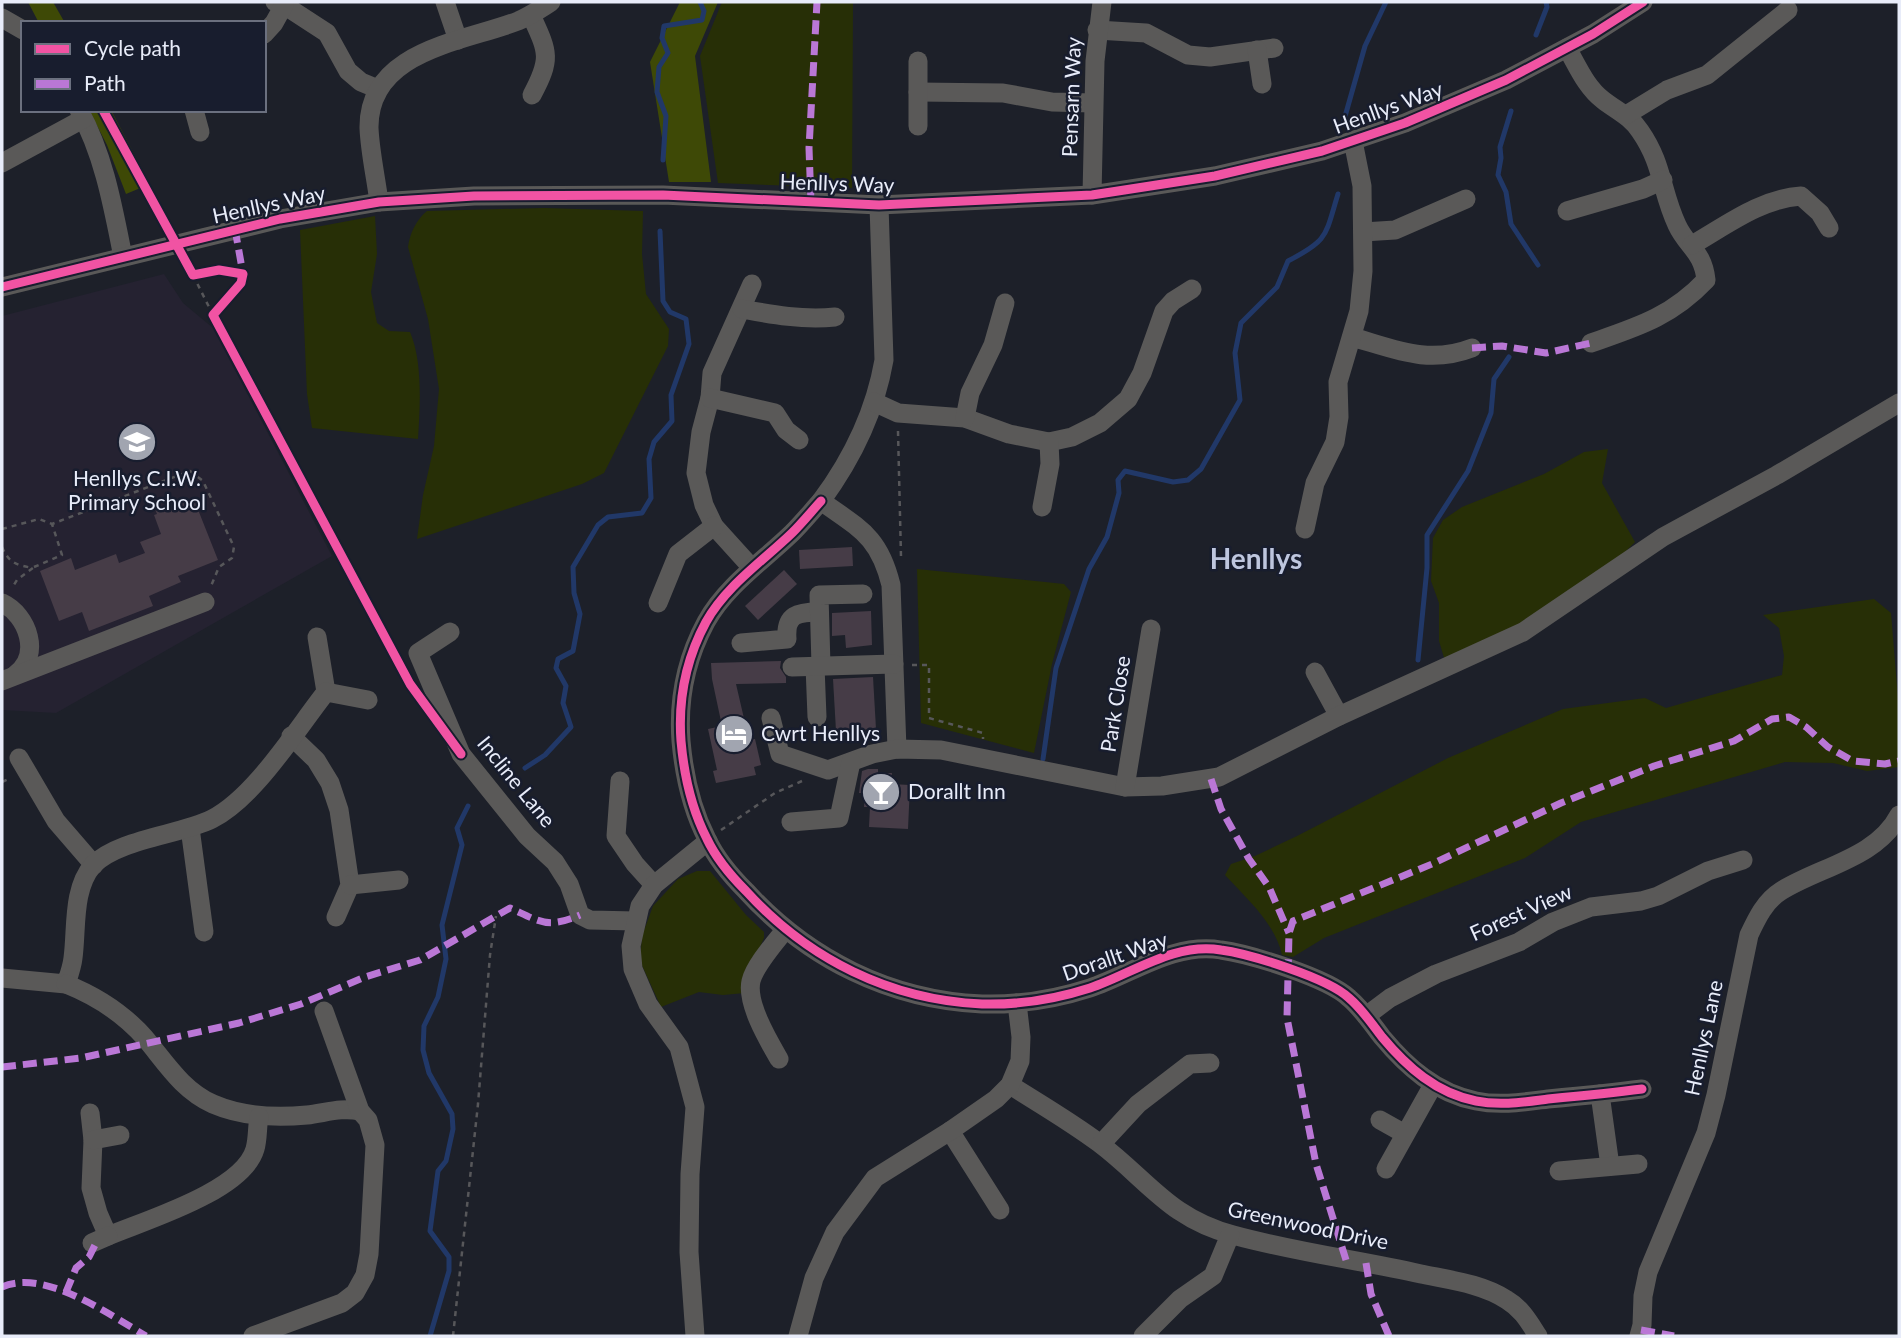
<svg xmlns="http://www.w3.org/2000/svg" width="1901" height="1338" viewBox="0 0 1901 1338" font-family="Lato,sans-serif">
<rect width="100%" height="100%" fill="#1d2029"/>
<path fill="#252231" d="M164,274L183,303L213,328L332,556L56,713L2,710V316Z"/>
<g fill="#272f06">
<path d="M722,2H853L852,188L718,183L700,56Z"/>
<path d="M544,208L643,211L642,254L646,294L669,329L668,346L604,473L582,484L417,539L423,495L434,446L439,389L428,319L408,247C410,233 416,220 427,211Z"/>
<path d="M375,216L377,254L371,292L377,323L389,331L410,332C423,362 420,408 418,439L312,428L307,394L300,230Z"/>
<path d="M1608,449L1602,483L1635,542L1624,553L1515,628L1445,661L1439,641V603L1431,581L1433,538L1443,520L1462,507L1544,474L1584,452Z"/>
<path d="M917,569L1064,584L1071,592L1052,664L1034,753L921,723Z"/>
<path d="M1874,599L1891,613L1899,711V767L1867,771L1833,763L1785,762L1581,822L1525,858L1324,938L1293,957L1282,955C1275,923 1246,898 1225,875L1231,864L1255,856L1297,836L1448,758L1563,709L1645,698L1666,708L1782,675L1784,656L1779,628L1763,615Z"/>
<path d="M697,871H710L746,915L764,932V938L746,977L745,993L723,995L699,992L661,1007L640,961L642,936L653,906L678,879Z"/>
</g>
<g fill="#3e4906">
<path d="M28,2H53L65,23H39Z"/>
<path d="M680,2H718L695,56L711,182H669L650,62Z"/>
<path d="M89,110H111L150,184L126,194L107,145Z"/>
</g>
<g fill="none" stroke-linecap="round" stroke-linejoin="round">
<g stroke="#213868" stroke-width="5">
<path d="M1536,35L1547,7L1546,2"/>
<path d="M1511,111L1500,147L1501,158L1498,175L1506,192L1511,224L1538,265"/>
<path d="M1344,120L1365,46L1386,2"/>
<path d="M663,160L666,116L657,92L659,67L668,53L662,38L664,26L702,20L704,11L700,2"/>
<path d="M1418,660L1427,568V535L1468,471L1491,413L1494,379L1509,357"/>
<path d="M1043,759L1056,668L1089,569L1107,537L1119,493L1118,480L1125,471L1173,482L1188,480L1201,469L1240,400L1235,353L1241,323L1277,287L1288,261C1329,240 1325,236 1338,194"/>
<path d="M525,768L545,755L571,727L563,703L566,686L556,668L558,659L573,651L580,614L574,593L573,567L598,525L608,517L642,513L651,498L649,459L654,442L672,421L671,395L689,344L686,319L670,312L663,301L660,231"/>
<path d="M430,1336L449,1271V1257L430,1231L438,1171L446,1161L453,1129L452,1114L429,1073L423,1050L424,1026L438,997L446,959L442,925L462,845L457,828L468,806"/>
</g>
</g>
<g fill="#463c47">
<path d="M184,497L195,502L218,560L178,576L181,582L149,596L153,606L89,631L82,612L59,621L40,571L71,558L75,570L116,554L119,563L145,553L140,542L161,534L154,515L157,514L155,509Z"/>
<path d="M852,547L853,566L800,569L799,550Z"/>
<path d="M784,570L797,584L758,620L745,606Z"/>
<path d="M871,611L872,645L846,648L845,635L832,636V613Z"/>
<path d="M781,661L780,668L786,677V683L736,684L749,740L755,739L761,765L754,767L756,775L716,783L713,771L717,770L708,729L722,726L712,679L711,663Z"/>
<path d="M873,677L876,729L836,731L833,679Z"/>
<path d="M868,769H878V773H892L891,784L910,785L908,829L869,827L870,807H864L865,793H859L862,771Z"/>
</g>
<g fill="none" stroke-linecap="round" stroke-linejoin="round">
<g stroke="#57575a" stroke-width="2.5" stroke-dasharray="5 5" stroke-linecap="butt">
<path d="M193,275L213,315"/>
<path d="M898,431L901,557"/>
<path d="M2,529L39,519L52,524L190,471L203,481L234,547L232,558L219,567L211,586"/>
<path d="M2,547C9,563 16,565 33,568L17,580L12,588"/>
<path d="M34,567L62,555L52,524"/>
<path d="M912,665H929V718L983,733V739"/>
<path d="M2,782L11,778"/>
<path d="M721,830L775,793L802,781"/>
<path d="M453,1336L478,1104L490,955L496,916"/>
</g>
<g stroke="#5a5958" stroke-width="19">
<path d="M275,2L284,5L327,33L348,71L361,82L378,89"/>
<path d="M445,2L458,40"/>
<path d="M531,15C548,52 552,58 532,95"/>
<path d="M2,18L23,30"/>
<path d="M1097,30L1146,33L1188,55L1210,57L1274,48"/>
<path d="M264,34L274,23L284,5"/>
<path d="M1567,48C1578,67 1586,87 1603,100C1617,111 1630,116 1640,131C1663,164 1661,191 1677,225C1687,247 1703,251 1706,280C1671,317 1637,327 1591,343"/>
<path d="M1257,50L1262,84"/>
<path d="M918,92L1003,93L1052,102L1093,103"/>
<path d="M79,110C104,155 113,207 123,257"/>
<path d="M194,110L200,132"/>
<path d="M1626,115L1667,90L1707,75L1788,10"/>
<path d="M918,126V61"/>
<path d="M2,163L83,119"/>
<path d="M1092,195L1095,61L1102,2"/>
<path d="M379,202C376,178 370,152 369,128C368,50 464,42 518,21C530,16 540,9 551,2"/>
<path d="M879,205L884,360C875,412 852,459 821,501C860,529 879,536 891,585L897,749"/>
<path d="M1567,211L1643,189L1663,180"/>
<path d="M1363,232L1395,230L1466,199"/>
<path d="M1692,245C1727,225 1760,199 1801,196L1820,213L1829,228"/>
<path d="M752,284L712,373L710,398L701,432L696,473L704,505L714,526L752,568"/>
<path d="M2,287L280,219L379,202L474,196L663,195L879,205L1092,195L1215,176L1322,151L1405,123L1506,80L1593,34L1643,2"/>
<path d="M742,309C773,315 803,320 835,317"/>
<path d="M1352,337C1395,349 1428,365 1472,348"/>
<path d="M710,398L775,413L786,430L799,440"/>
<path d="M874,402L898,413L965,418L1009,434L1049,442L1072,437L1100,423L1128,399L1142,373L1164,311L1173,301L1192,289"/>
<path d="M965,418L970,393L993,345L1005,303"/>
<path d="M821,501C811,512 802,523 792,533C763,561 726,586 706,622C686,659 678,700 681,741C684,775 691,808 707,839C716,858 731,876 746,891C808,959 890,1000 982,1004C1018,1005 1056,999 1090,988C1132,974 1174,942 1221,950C1250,954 1328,978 1349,998C1362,1009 1372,1024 1382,1037C1407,1067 1436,1093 1476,1101C1500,1106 1524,1102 1548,1099C1580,1096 1611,1093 1642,1089"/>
<path d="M1042,507L1050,464L1049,442"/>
<path d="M1305,529L1315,483L1335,442L1339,417L1338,382L1359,311L1363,271L1362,186L1353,141"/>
<path d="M2,603C28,615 42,656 15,675"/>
<path d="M658,603L678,554L714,526"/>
<path d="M450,632L418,653L461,754L527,836L555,862L569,884L580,915L590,920L636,921"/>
<path d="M317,637L326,692"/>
<path d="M741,643L787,639C785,614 798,612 819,612"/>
<path d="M815,666L817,717"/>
<path d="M821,666L819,595L863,594"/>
<path d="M792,667L894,664"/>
<path d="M1315,672L1339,716"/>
<path d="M2,681L205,602"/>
<path d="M771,718L780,754L828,770L872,754L897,749L941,750L1125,787L1162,786L1219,777L1339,716L1523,632L1663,537L1777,475L1899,403"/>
<path d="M291,736L316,760L330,783L339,810L350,885L336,917"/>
<path d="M19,758L56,821L94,865"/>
<path d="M620,781L616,836L635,864L654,885"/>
<path d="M1125,787L1151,629"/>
<path d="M791,822L839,818L851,762"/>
<path d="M190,828L204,932"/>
<path d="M350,885L399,880"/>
<path d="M2,978L66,984C69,975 72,967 73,958C77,929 72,889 93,865C118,839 180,835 212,819C255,797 296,730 326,692L368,700"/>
<path d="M66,984C96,996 123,1013 145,1038C166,1063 182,1090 213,1104C243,1117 275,1118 307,1115C325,1113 342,1107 360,1111"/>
<path d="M1366,1016L1390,998L1436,974L1519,942L1553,922L1591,907L1641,901L1658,896L1708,871L1743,860"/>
<path d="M779,1059C768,1040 746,1003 751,981C755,965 775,943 785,930"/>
<path d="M1010,1085C1040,1104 1071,1122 1099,1143C1148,1180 1169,1218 1233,1235C1295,1252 1359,1260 1421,1274C1450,1280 1483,1284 1507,1300C1522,1309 1529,1322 1538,1336"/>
<path d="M1600,1094L1610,1166"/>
<path d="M90,1113L93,1140L91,1188L98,1213L108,1236C146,1220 243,1191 255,1149C258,1139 257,1127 259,1117"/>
<path d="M1380,1120L1405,1134"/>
<path d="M950,1131L1000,1210"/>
<path d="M93,1140L120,1135"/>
<path d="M1101,1144L1138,1104L1190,1064L1210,1063"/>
<path d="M1386,1169L1433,1085"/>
<path d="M1559,1171L1638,1164"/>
<path d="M92,1243L108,1236"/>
<path d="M253,1336L342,1303L355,1293L365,1275L369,1254L375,1145L368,1120L360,1111L324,1011"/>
<path d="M695,1336L689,1252L690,1174L695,1107L679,1047L648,1004L633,969L631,946L640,906L654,885L708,841"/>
<path d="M798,1336L814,1278L835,1232L875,1178L950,1131L996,1099L1010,1085L1020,1061L1021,1037L1017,1003"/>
<path d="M1143,1336L1180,1299L1213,1276L1230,1235"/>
<path d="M1639,1336L1642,1325L1643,1296L1648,1272L1706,1133L1716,1095L1749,935C1757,918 1765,901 1781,891C1819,867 1877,858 1899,815"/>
</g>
<g stroke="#ba77d6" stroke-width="7" stroke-dasharray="14 7" stroke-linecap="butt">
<path d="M811,202L809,148L817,2"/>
<path d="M235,229L243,274"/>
<path d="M1472,348L1502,346L1546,353L1591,343"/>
<path d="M1211,779L1221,809L1249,859L1269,887L1289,933"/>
<path d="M2,1067L81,1058L239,1023L301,1004L365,977L420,960L510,908C541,922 547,929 580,915"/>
<path d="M1346,1260L1316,1164L1287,1018L1289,933L1293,921L1432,864L1561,803L1654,766L1734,741L1772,719L1789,717L1806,727L1828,747L1853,761L1885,764L1899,761"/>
<path d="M1366,1263L1371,1294L1389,1336"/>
<path d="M2,1287C44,1268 110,1315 146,1336"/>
<path d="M66,1292L76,1268L89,1257L97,1241"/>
<path d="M1641,1330L1674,1336"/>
</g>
<g stroke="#181d2e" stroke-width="13">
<g id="cycleway">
<path d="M103,110L193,275L219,270L243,274L241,283L213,315L410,684L461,754"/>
<path d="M2,287L280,219L379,202L474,196L663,195L879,205L1092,195L1215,176L1322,151L1405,123L1506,80L1593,34L1643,2"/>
<path d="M821,501C811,512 802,523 792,533C763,561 726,586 706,622C686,659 678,700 681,741C684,775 691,808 707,839C716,858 731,876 746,891C808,959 890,1000 982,1004C1018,1005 1056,999 1090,988C1132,974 1174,942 1221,950C1250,954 1328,978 1349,998C1362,1009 1372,1024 1382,1037C1407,1067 1436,1093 1476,1101C1500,1106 1524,1102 1548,1099C1580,1096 1611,1093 1642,1089"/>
</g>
</g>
<use href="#cycleway" stroke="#f153a3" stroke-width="9"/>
</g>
<defs>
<g id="school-disc" transform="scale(2.0125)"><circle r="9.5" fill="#a1a5b0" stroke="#181d2e"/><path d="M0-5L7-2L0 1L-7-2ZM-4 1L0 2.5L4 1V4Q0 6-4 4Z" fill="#fff"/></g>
<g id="hotel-disc" transform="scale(2.0125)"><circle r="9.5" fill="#a1a5b0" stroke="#181d2e"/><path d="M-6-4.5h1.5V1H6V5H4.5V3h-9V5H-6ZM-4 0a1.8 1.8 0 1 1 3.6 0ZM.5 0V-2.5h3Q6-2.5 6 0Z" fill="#fff"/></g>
<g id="bar-disc" transform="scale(2.0125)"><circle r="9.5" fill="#a1a5b0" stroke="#181d2e"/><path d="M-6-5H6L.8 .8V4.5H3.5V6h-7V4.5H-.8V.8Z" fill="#fff"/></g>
</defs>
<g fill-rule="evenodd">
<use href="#school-disc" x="137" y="442"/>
<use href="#hotel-disc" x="734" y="734"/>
<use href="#bar-disc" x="881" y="792"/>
</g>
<g text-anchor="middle" stroke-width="5" stroke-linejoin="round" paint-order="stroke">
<g font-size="21" fill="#e8ecf9" stroke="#181d2e">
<text transform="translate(1072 97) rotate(-88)" y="7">Pensarn Way</text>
<text transform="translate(1388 108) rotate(-20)" y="7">Henllys Way</text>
<text transform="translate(837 184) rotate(2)" y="7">Henllys Way</text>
<text transform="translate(269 205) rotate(-12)" y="7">Henllys Way</text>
<text transform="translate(1116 704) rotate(-81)" y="7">Park Close</text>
<text transform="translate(516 782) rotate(51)" y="7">Incline Lane</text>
<text transform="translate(1521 913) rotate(-24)" y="7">Forest View</text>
<text transform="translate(1115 957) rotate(-19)" y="7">Dorallt Way</text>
<text transform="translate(1704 1038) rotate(-78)" y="7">Henllys Lane</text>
<text transform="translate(1308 1226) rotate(12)" y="7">Greenwood Drive</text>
</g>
<g font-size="21" fill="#e8ecf9" stroke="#181d2e" text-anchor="start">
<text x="137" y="486" text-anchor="middle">Henllys C.I.W.<tspan x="137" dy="24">Primary School</tspan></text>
<text x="761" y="741">Cwrt Henllys</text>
<text x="908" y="799">Dorallt Inn</text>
</g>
<g font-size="28" font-weight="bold" fill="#bec6de" stroke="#181d2e">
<text x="1256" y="569">Henllys</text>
</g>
</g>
<rect width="1901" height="1338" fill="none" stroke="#e8ecf9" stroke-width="7"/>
<rect x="21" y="21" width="245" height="91" fill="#181d2e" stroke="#6b707f" stroke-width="2"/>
<rect x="35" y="44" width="35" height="10" fill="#f153a3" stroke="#6b707f" stroke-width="2"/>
<text x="84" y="56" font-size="21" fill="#e8ecf9">Cycle path</text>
<rect x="35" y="79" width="35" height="10" fill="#ba77d6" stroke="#6b707f" stroke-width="2"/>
<text x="84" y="91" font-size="21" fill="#e8ecf9">Path</text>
</svg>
